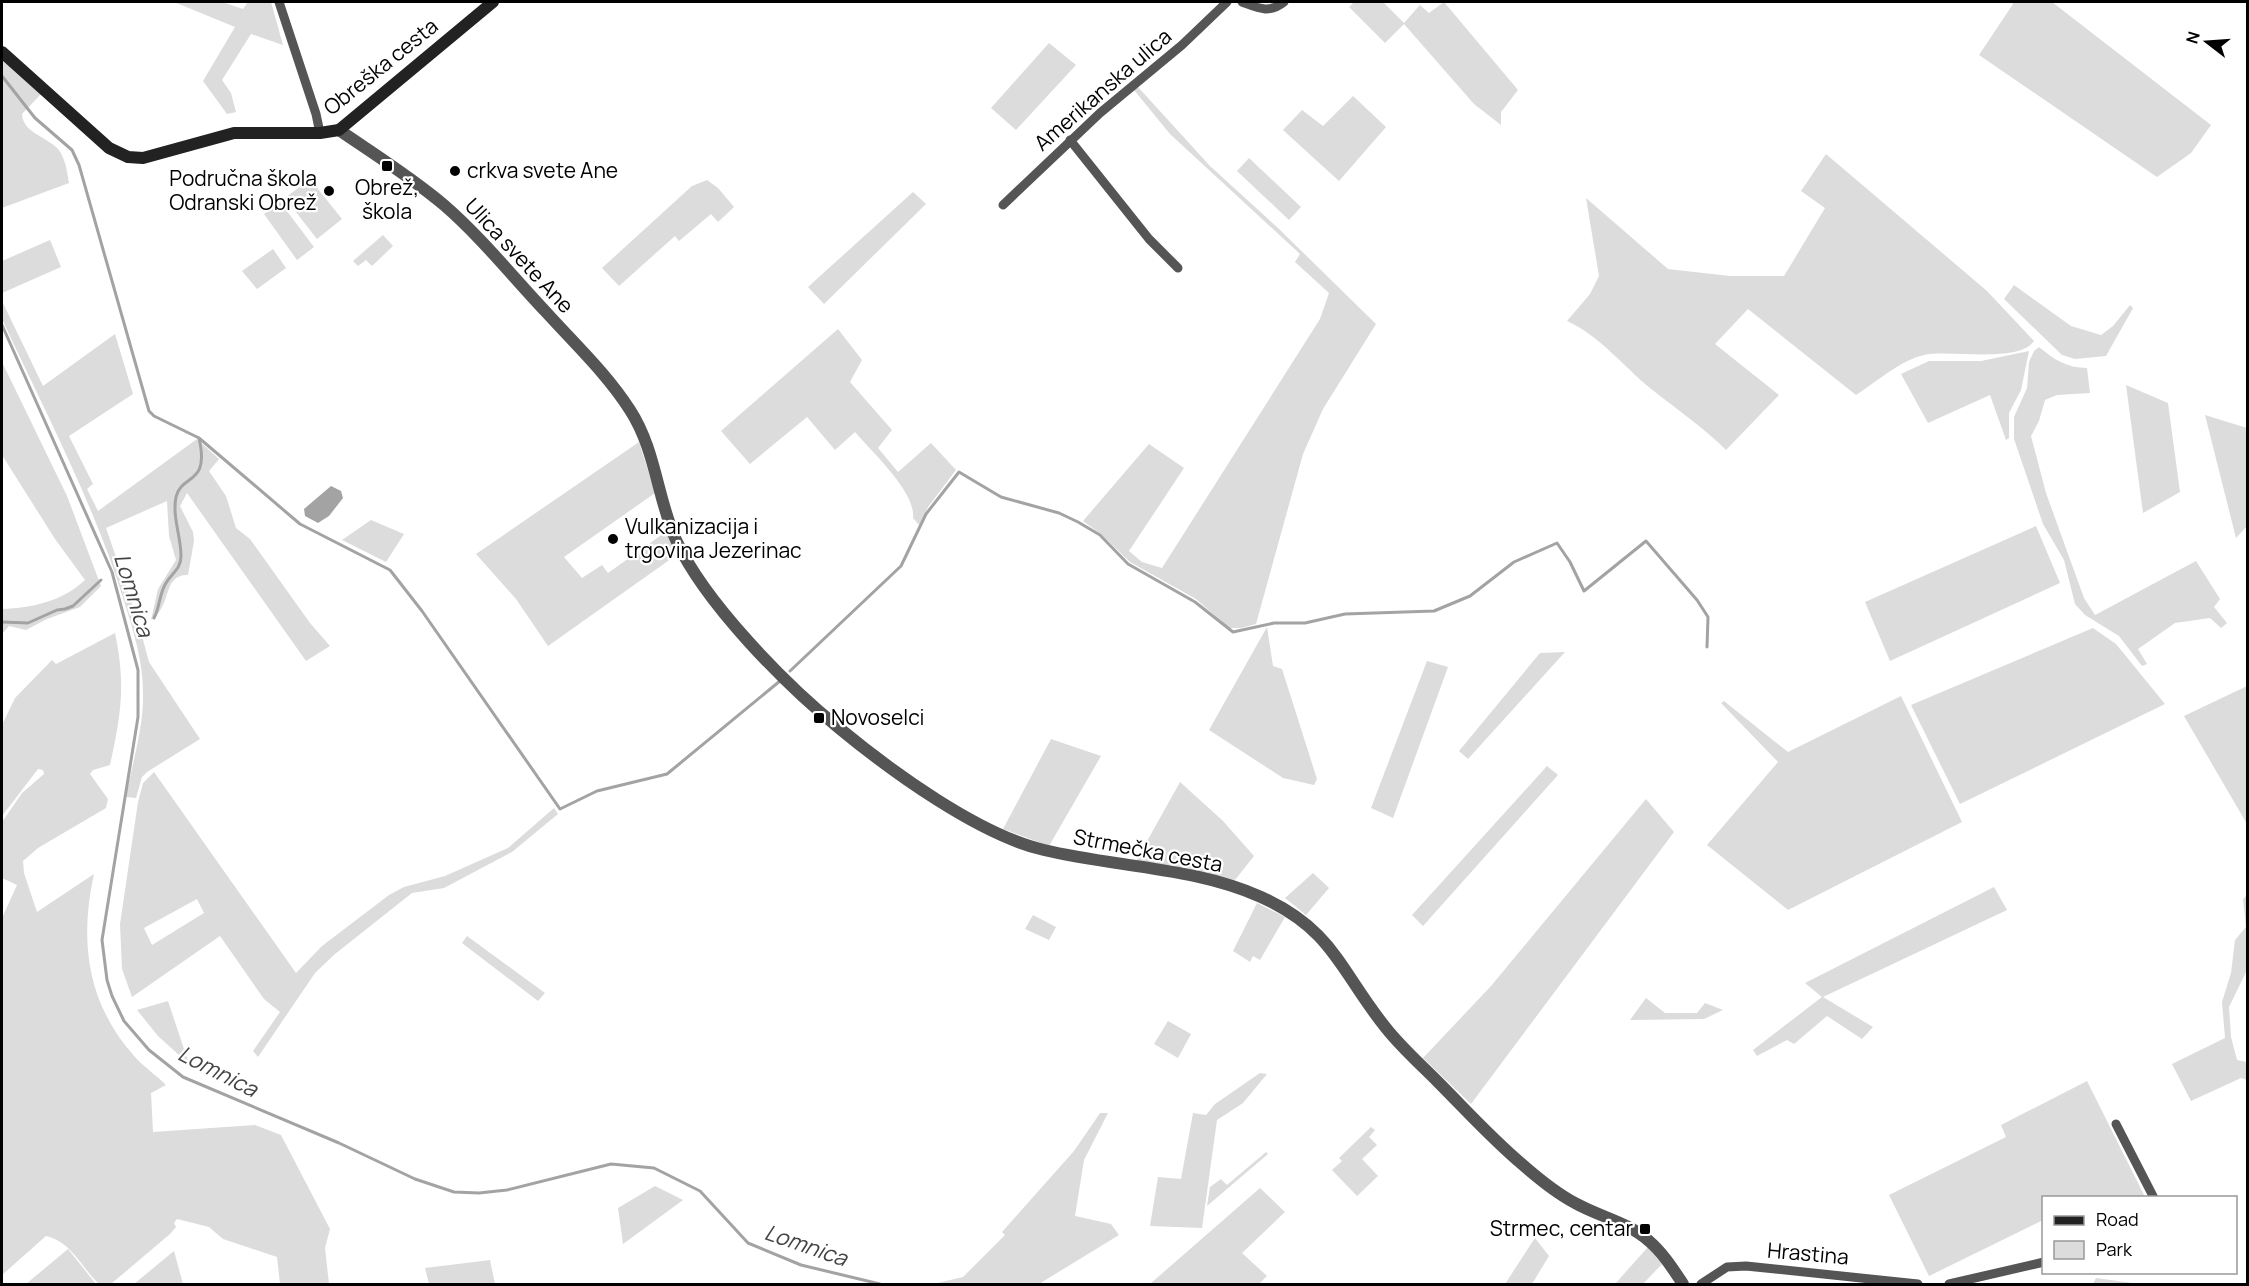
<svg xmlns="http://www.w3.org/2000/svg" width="2249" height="1286" viewBox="0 0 2249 1286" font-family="Manrope,sans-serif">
<rect width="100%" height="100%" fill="#fff"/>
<g fill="#dcdcdc" fill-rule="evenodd">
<path d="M174,2H222L243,9L248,2H271L283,45L251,34L222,80L231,93L236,112L227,114L203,81L235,27Z"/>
<path d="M1354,2H1383L1404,23L1420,5L1429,13L1444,2L1518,90L1501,112V125L1474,104L1404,24L1385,43L1349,7Z"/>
<path d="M2011,2H2052L2211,125L2191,153L2157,177L1979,55L2013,4Z"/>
<path d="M1049,43L1076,65L1016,130L991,108Z"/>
<path d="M2,58L41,94L22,114C23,132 44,136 56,147C65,155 67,171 69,183L2,208Z"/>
<path d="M1138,87L1210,166L1278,228L1376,324L1323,409L1303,454L1256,624L1241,628H1229L1196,599L1130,562L1101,534L1083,521L1149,444L1184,468L1129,551L1142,562L1162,568L1320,319L1329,293L1295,262L1300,254L1170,134L1134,90Z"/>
<path d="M1353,96L1386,127L1339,181L1283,130L1302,110L1323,126Z"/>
<path d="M1826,154L1987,291L2034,341C2018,364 1949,349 1924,355C1901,360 1876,382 1856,395L1748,309L1715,344L1779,395L1726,450C1703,427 1676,409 1650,388C1623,366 1600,336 1567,321L1590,294L1599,276L1586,198L1668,269L1730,276H1784L1825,208L1801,191Z"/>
<path d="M1249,158L1301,207L1289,220L1237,171Z"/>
<path d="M310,179L342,219L317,239L285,198Z"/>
<path d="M707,180L718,188L734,207L718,222L711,214L679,241L675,236L619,286L602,268L692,186Z"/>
<path d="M913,192L926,204L824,304L808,287Z"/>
<path d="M280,202L314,247L297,260L264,214Z"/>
<path d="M383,235L393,246L372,266L366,260L358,266L353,261Z"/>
<path d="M50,240L61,267L2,293V261Z"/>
<path d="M273,249L286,268L257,289L242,271Z"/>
<path d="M2014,285L2071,326L2101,335L2113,326L2130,305L2133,308L2106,356L2075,359L2062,355L2004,299Z"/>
<path d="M2,301L43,386L115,334L133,394L69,436L93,484L87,489L98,511L197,439L219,459L209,471L226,496L236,528L250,539L310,623L330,646L306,661L187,493L180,506L193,532L194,541L188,575C162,574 172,607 151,620L158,589L176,560L169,536L167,501L106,528L138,621L149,662L200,739L147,772L142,777L136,798L126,797C132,764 144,727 143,693C143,662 134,633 125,604C95,505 45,412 2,319Z"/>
<path d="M838,329L862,360L850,382L892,430L878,448L898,472L931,443L956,470L928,507L919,525L913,518C916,492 872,452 855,432L835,450L807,417L750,464L721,431Z"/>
<path d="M2039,347C2053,359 2067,368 2087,368L2090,393L2057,395L2045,400L2039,421L2031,436L2046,493L2084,598L2095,615L2196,561L2220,599L2214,607L2227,623L2221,628L2210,618L2175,623L2138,649L2147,664L2142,666L2119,636L2085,615L2075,604L2064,560L2043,524L2014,439V417L2027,388L2029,362L2034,351Z"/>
<path d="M2029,351L2021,390L2009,413V438L2006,440L1990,395L1928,423L1901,374L1929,361H1981Z"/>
<path d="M2,362L67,496L101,586L80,607L47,619L26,630L9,626L2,634V609C32,608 63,601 85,580L55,539L2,455Z"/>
<path d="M2126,385L2168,403L2180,492L2143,513Z"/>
<path d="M2205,415L2247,428V526L2236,538Z"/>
<path d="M639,442L655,493L564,557L582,578L602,565L608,573L667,531L675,556L548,646L516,599L476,554Z"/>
<path d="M371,520L404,534L386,562L342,540Z"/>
<path d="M2036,526L2060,583L1890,661L1865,602Z"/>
<path d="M1267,627L1273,666L1282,669L1317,779L1314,785L1283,778L1209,730Z"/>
<path d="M2093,628L2116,644L2165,704L1960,804L1911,705Z"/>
<path d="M115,633C126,685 121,714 110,765L93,770L90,774L108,799L106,808L38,848L23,861L24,873L37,912L94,874C79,941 87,1004 135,1057C144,1067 156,1075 166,1085L151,1093L153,1132L255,1125L281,1135L330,1229L325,1248L329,1284H280L277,1257L223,1239L209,1227L177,1219L174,1223L176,1227L170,1234L111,1284H99C81,1267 72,1242 46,1236L2,1275V918L17,885L2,878V822L22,793L44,774L43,770L38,769L2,816V725L15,698L52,660L56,664Z"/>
<path d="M1565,652L1468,759L1459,751L1540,653Z"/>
<path d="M1427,661L1448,667L1393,818L1371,808Z"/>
<path d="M2247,686V824L2184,716Z"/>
<path d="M1901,696L1962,822L1788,910L1707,845L1778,762L1721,703L1724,701L1788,752Z"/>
<path d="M1051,739L1101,756L1049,846L1003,829Z"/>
<path d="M1547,766L1558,775L1423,926L1412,915Z"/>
<path d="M154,772L296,973L322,946L389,895L404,887L445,876L508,848L554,808L558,814L512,852L444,888L412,893L335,954L315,973L258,1057L253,1051L280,1012L264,999L220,936L132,997L122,969L120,924L138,802L143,783ZM197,899L204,913L152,945L144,928Z"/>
<path d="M1180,782L1223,821L1254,856L1235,880L1136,861Z"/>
<path d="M1646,799L1674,832L1471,1104L1423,1058L1491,986Z"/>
<path d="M1313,873L1329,888L1306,915L1285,898Z"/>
<path d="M1994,887L2007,910L1823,997L1873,1027L1862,1039L1827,1016L1794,1044L1787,1040L1757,1056L1753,1050L1822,997L1805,983Z"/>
<path d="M2247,895V970L2229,1007L2231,1037L2237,1060L2247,1062V1080L2241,1078L2191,1101L2172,1064L2225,1038L2222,1002L2231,973L2235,940L2246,927L2243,899Z"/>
<path d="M1257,903L1285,917L1260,960L1253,956L1250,962L1233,951Z"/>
<path d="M1033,915L1056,927L1049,940L1025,929Z"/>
<path d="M467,936L545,993L538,1001L462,943Z"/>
<path d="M1646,998L1665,1013H1697L1705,1003L1723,1010L1704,1019L1630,1020Z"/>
<path d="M168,1001L189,1064L158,1036L137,1010Z"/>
<path d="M1168,1021L1191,1034L1178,1058L1154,1044Z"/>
<path d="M1260,1073L1267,1074L1243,1103L1217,1120L1202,1228L1150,1226L1158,1177L1181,1179L1193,1113L1206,1115L1215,1104Z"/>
<path d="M2087,1081L2145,1197L2044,1198L2043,1220L1929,1276L1889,1195L2006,1137L2001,1125Z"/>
<path d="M1100,1113H1108L1084,1160L1075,1216L1111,1224L1119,1235L1039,1284H933L963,1277L1005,1235L1002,1232L1074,1151Z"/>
<path d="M1371,1127L1375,1130L1369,1137L1377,1145L1362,1159L1378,1176L1357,1196L1332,1170L1342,1161L1339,1158Z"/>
<path d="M1266,1152L1268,1154L1207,1206L1210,1187L1221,1179L1227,1185Z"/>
<path d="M655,1186L683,1200L623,1244L618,1208Z"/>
<path d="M1260,1188L1285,1212L1242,1253L1267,1276L1259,1284H1150Z"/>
<path d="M1535,1238L1549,1256L1532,1284H1505Z"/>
<path d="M1648,1247L1662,1264L1643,1284H1615Z"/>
<path d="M68,1249L96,1284H26Z"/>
<path d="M174,1251L183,1284H134Z"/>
<path d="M490,1260L495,1284H429L425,1268Z"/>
<path d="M2096,1278L2140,1284H2093Z"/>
</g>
<path fill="#a3a3a3" d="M331,486L341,491L343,498L329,516L318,523L305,516L304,509Z"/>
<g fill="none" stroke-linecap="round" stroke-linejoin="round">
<g stroke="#a3a3a3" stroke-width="3">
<path d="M2,76L35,118L72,150L79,165L149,411L154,416L199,438C210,486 182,473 176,497C172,517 181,536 181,556C181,569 172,573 166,583C159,594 160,607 154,618"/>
<path d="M2,325L112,572L138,670V717L102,940L107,980L112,996L124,1021L149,1050L183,1077L339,1143L415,1179L454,1192L479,1193L507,1190L611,1164L654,1168L700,1191L748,1243L801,1265L880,1284"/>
<path d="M199,438L300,524L390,570L422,611L560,809L597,791L667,774L780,681"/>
<path d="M2,622L28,623L57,610L65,609L73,606L101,580"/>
<path d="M790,671L901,566L926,514L959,472L1001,497L1059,513L1078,522L1100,535L1128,564L1195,602L1233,632L1274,623H1305L1345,614L1434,611L1470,596L1514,562L1557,543L1570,562L1584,591L1646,541L1697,600L1708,617L1707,647"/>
</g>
<g stroke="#555" stroke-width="9">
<path d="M279,2L316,114L320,133"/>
<path d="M1242,2C1258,8 1269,14 1284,2"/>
<path d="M1070,140L1149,239L1178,268"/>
<path d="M1003,205L1100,113L1182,45L1227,2"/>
<path d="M2116,1124L2154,1198"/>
<path d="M1701,1284L1727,1267L1746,1266L1918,1284"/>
<path d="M1949,1284L2044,1262"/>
</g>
<path stroke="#555" stroke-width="12" d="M339,130C374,154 411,177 444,205C481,237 512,276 546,312C575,344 607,374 630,410C656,450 657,498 676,540C705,603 785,684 839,728C891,771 979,835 1044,850C1115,867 1194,867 1261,897C1334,930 1340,971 1386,1028C1401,1047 1420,1064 1437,1081C1466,1110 1492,1139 1523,1165C1539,1179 1556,1193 1575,1203C1600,1217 1628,1222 1649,1241C1663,1253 1673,1269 1683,1284"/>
<path stroke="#222" stroke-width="12" d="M2,52L109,148L128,157L143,158L234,133H320L339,130L493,2"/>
</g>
<g fill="#000" stroke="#fff" stroke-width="2">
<rect x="381" y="160" width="12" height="12" rx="3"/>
<circle cx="455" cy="171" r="6"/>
<circle cx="329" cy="191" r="6"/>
<circle cx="613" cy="539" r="6"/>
<rect x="813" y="712" width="12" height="12" rx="3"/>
<rect x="1639" y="1223" width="12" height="12" rx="3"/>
</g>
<g text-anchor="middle" stroke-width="4.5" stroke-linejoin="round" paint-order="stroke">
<g font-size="21" fill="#000" stroke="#fff">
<text transform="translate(381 67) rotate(-39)" y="7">Obreška cesta</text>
<text transform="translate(1103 90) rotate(-41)" y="7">Amerikanska ulica</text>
<text transform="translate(519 256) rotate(47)" y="7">Ulica svete Ane</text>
<text transform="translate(1148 851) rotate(11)" y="7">Strmečka cesta</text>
<text transform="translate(1808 1254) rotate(5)" y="7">Hrastina</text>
</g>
<g font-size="21" fill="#000" stroke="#fff" text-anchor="start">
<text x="467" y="178">crkva svete Ane</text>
<text x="317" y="186" text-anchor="end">Područna škola<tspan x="317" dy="24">Odranski Obrež</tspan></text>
<text x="387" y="195" text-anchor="middle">Obrež,<tspan x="387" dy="24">škola</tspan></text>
<text x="625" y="534">Vulkanizacija i<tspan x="625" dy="24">trgovina Jezerinac</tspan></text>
<text x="831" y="725">Novoselci</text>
<text x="1633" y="1236" text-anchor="end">Strmec, centar</text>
</g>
<g font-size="22" font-style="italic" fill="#444" stroke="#fff">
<text transform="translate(134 595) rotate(73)" y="8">Lomnica</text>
<text transform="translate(218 1071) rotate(27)" y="8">Lomnica</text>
<text transform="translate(806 1245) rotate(19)" y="8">Lomnica</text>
</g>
</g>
<rect width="2249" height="1286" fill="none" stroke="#000000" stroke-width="6"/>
<rect x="2042" y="1196" width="195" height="78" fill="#ffffff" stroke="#999999" stroke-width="1.5"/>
<rect x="2054" y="1216" width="30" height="9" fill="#222222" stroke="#999999" stroke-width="1.5"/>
<text x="2096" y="1226" font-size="18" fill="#000000">Road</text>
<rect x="2054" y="1241" width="30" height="18" fill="#dcdcdc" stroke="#999999" stroke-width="1.5"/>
<text x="2096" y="1256" font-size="18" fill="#000000">Park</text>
<g transform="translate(2207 42) rotate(287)" stroke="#ffffff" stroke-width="4.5" paint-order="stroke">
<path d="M0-4.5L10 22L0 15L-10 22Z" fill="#000000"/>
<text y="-9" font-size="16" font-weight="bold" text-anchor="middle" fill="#000000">N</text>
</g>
</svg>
